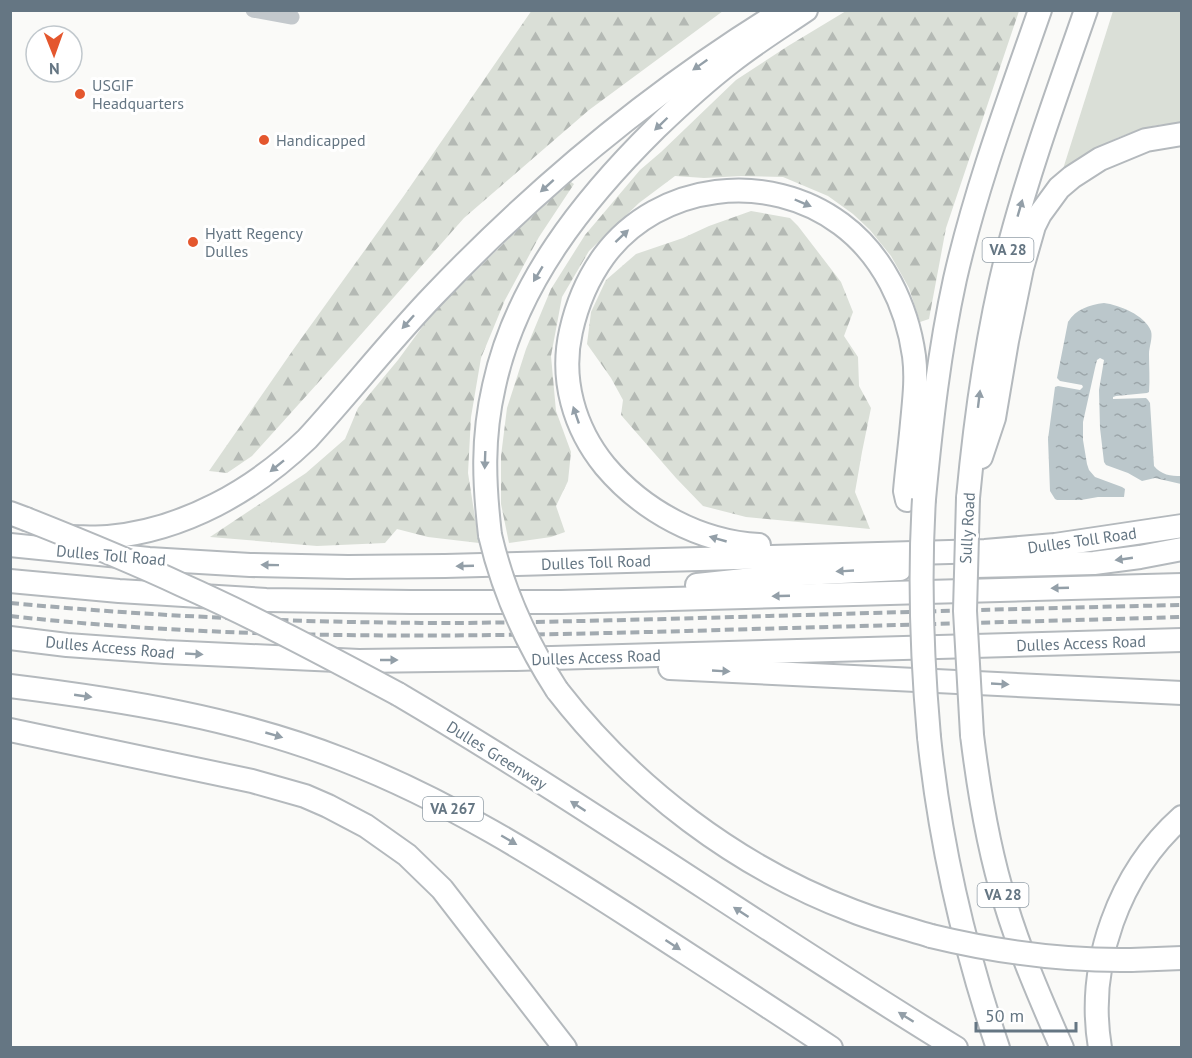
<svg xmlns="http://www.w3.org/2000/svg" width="1192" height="1058" viewBox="0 0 1192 1058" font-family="'PT Sans',sans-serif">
<defs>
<pattern id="forest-firs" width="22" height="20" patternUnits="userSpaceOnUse" patternTransform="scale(1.5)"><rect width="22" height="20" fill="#dadfd7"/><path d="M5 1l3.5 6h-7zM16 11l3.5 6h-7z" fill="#b4b9b4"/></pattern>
<pattern id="water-ripples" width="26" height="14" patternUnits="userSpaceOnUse" patternTransform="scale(1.5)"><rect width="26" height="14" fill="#bbc7cb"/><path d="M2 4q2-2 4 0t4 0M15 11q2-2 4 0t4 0" fill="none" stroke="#9ca6aa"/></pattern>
</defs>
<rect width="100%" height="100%" fill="#fafaf8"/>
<path fill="#dadfd7" d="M1113,11H1181V123C1172,124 1162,124 1153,126C1120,134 1090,150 1063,169Z"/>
<g fill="url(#forest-firs)">
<path d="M532,10L723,11L589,110L464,218L326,374L252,456L227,473L209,471L293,350L403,197Z"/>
<path d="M846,11H1019L946,228L929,319L920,322L909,288L891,256L870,230L853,214L828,196L783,177L741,176L704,178L675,176L639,203L589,251L562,297L551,356L556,411L571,452L568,481L556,506L565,532L551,537L509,543L501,504V456L507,408L526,349L551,289L585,235L640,170L661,152L736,80L788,46Z"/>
<path d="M568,180L574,184L539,237L505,300L481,358L471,417L468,473L479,543L428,537L397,529L385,543L317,546L210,537L306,473L345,439L358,408L398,360L431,315Z"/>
<path d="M751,211L790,218L798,226L841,282L853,312L844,336L858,357L859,386L871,408L862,452L855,492L870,529L746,517L703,506L676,478L621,415L623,400L611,378L587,344L591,312L606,280L636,254L683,238L709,226Z"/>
</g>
<path fill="url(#water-ripples)" d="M1104,303C1119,305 1145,315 1151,331C1153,338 1149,347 1149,354C1149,367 1150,379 1149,392L1147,393L1116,396L1113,397V399L1146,398L1148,400L1150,403L1154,466C1161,475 1171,476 1181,476V484L1155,478L1142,481L1128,473L1106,465L1104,462L1100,428L1099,390L1104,360L1100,358L1097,360L1095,368L1083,422V440L1087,464L1089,470L1095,477L1122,487L1125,489L1124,497H1098L1081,500H1057L1055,499L1050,491L1048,439L1055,387L1058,386L1080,390L1083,387L1082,385L1060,381L1057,378L1068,322C1076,309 1089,305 1104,303Z"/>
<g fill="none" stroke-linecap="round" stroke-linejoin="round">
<g stroke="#b4b9bd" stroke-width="26">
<g id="highway">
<path d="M981,457L994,418L1007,341L1022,268L1034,226L1040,214L1059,188L1072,177L1100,159L1146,140L1182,134"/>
<path d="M968,498C976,412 988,327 1010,243C1031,164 1059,88 1086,10"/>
<path d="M924,499C931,425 939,352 955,279C976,187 1009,99 1040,10"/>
<path d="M10,513L26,519"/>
<path d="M490,535C484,483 482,438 494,386C516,284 583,200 656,128C680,105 705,82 731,62C755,43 781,27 806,10"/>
<path d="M71,537C83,537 96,538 108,537C184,530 253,491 307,439C350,392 389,342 433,296C539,185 653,90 784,10"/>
<path d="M10,545L149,559L250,565L348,567L445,566L985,551L1055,545L1182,526"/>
<path d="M759,545C700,542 643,511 605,466C574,428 560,379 571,331C577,304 588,278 604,256C659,182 769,170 841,224C883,255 907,306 914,356C917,379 914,401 912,423C910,446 907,468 905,491L907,500"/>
<path d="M975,566L1094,563L1140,557L1182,549"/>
<path d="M10,581L119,591L266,600L411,602H561L1182,585"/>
<path d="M697,585L801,574L900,569"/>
<path d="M10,638L67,645L165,652L359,661L516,659L1182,640"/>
<path d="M670,668L1182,693"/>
<path d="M10,686C124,700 237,718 344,760C447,800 539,858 632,918C698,961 765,1004 831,1048"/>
<path d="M557,690C633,788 737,867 853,911C878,921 905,928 931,936"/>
<path d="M398,694C588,806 768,933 956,1048"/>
<path d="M10,730L252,781L305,796L328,806L366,826L407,855L442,889L565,1048"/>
<path d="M972,735C979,792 988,848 1005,902C1020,952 1041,1000 1062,1048"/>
<path d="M929,737C940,843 964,947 998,1048"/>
<path d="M1131,960L1182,958"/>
<path d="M1100,1048C1086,964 1119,873 1182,817"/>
</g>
</g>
<path stroke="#c3c8cc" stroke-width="15" d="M253,10L292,17"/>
<use href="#highway" stroke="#fff" stroke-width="22"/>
<g stroke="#a2aab0" stroke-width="4" stroke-dasharray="9 4.5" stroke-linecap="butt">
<path d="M10,603C159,617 308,623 457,623C561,622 665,619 769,616C907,612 1044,608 1182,605"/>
<path d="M10,616C235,641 462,637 687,631C852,626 1017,622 1182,617"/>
</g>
<g stroke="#b4b9bd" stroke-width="26" stroke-linecap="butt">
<g id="highway-bridge">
<path d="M968,498L965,611L972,735"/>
<path d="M924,499C919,579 922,658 929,737"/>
<path d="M26,519C79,540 131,561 182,585C256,618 327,656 398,694"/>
<path d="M490,535C503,591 526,642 557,690"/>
<path d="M931,936C997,952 1063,961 1131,960"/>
</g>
</g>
<use href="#highway-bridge" stroke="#fff" stroke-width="22"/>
</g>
<defs><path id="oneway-solid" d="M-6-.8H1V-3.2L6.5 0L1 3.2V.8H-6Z" transform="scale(1.5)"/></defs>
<g fill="#939fa8">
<use href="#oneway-solid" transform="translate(700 65) rotate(145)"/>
<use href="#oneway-solid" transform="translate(661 124) rotate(136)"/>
<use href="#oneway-solid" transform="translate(547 186) rotate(138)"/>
<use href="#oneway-solid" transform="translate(803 203) rotate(23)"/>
<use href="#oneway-solid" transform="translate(1020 208) rotate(-74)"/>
<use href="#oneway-solid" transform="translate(622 236) rotate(-43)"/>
<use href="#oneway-solid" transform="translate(538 274) rotate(121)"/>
<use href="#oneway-solid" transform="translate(408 322) rotate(132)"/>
<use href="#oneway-solid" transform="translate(979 399) rotate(-83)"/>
<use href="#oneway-solid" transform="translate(576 415) rotate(-109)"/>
<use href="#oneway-solid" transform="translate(485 460) rotate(92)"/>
<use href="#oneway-solid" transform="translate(277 466) rotate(141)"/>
<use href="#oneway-solid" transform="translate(718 539) rotate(-164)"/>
<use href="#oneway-solid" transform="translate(1124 559) rotate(172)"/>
<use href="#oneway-solid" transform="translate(270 565) rotate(-179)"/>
<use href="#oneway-solid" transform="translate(465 566) rotate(178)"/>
<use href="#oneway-solid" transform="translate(845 571) rotate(177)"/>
<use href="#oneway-solid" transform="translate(1060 588) rotate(178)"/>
<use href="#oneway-solid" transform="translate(781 596) rotate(178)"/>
<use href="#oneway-solid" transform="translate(194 654) rotate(3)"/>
<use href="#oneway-solid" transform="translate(389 660)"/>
<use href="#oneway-solid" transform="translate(721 671) rotate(3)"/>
<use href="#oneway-solid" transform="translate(1000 684) rotate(3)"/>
<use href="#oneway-solid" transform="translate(83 696) rotate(8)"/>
<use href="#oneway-solid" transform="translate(274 735) rotate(16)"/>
<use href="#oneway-solid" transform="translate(578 806) rotate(-147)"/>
<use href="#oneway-solid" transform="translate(509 840) rotate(30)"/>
<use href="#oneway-solid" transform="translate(741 912) rotate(-147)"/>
<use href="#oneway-solid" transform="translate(673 945) rotate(33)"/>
<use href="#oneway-solid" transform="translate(906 1017) rotate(-148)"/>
</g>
<g fill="#e4572e" stroke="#fff" stroke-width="2">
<circle cx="80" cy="94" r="6"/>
<circle cx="264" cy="140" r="6"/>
<circle cx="193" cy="242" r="6"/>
</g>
<g text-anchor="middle" stroke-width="6" stroke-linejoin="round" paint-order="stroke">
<g fill="#fff" stroke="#939fa8" stroke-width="1.5">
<rect x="982.5" y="238" width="51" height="24" rx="4.5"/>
<rect x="423" y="797" width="60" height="24" rx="4.5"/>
<rect x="977.5" y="883" width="51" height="24" rx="4.5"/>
</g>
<g font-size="15" font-weight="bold" fill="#657683">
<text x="1008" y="255">VA 28</text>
<text x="453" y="814">VA 267</text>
<text x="1003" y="900">VA 28</text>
</g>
<g font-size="16" fill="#657683" stroke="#fff" text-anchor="start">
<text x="92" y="91">USGIF<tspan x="92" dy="18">Headquarters</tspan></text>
<text x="276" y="146">Handicapped</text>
<text x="205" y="239">Hyatt Regency<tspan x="205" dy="18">Dulles</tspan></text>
</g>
<g font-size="16" fill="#657683" stroke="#fff">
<text transform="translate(967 528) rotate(-87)" y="6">Sully Road</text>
<text transform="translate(1082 540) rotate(-8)" y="6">Dulles Toll Road</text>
<text transform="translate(111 555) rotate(5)" y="6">Dulles Toll Road</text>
<text transform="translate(596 562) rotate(-2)" y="6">Dulles Toll Road</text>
<text transform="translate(1081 643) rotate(-2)" y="6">Dulles Access Road</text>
<text transform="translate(110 647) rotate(5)" y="6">Dulles Access Road</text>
<text transform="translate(596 657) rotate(-2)" y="6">Dulles Access Road</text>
<text transform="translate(497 755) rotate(32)" y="6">Dulles Greenway</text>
</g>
</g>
<rect width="1192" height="1058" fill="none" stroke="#657683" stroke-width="24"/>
<g transform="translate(54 54) rotate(179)"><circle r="28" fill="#ffffff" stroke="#c1c8cd" stroke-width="1.5"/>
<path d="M0-4.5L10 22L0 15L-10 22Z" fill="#e4572e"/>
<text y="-9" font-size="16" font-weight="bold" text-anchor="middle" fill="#657683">N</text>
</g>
<path d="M976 1022v9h100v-9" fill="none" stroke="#657683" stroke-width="3"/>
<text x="985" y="1022" font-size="18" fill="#657683" stroke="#ffffff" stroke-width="4.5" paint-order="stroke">50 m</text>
</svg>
